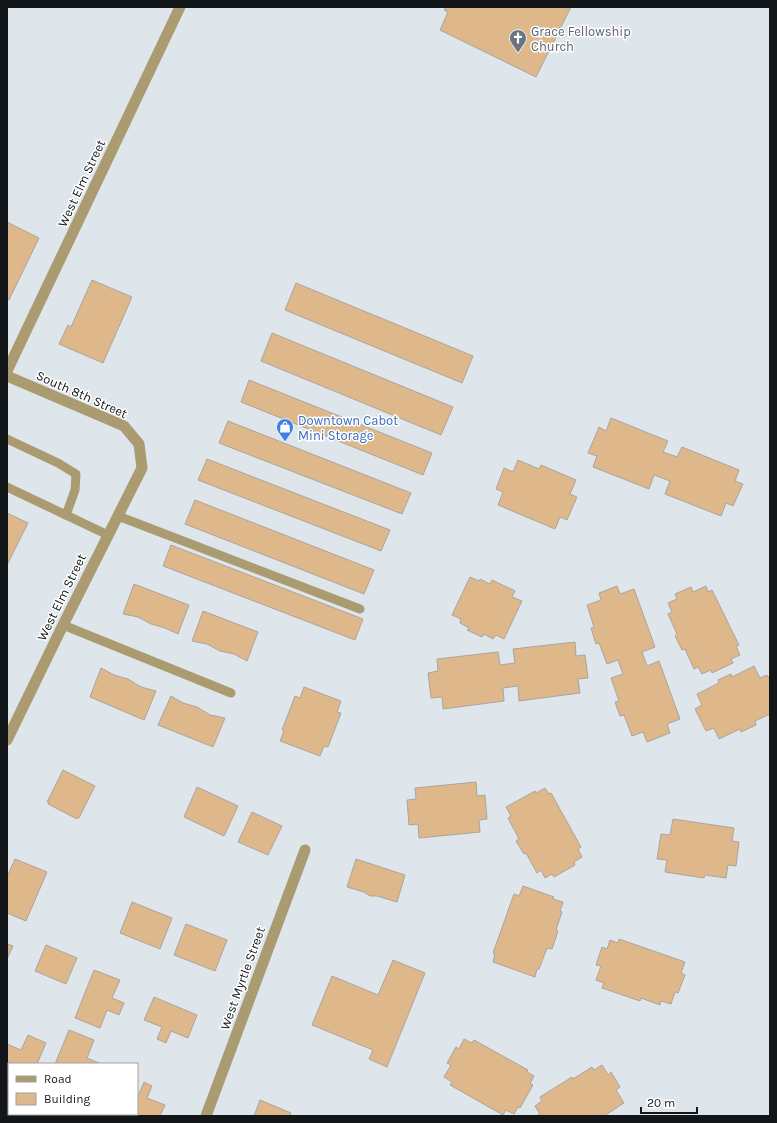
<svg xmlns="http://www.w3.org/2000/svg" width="777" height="1123" viewBox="0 0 777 1123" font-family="Karla,sans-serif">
<rect width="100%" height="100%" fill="#dee5eb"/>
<g fill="#deb78a" stroke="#aaa59f">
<path d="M446,7H571L536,77L440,30L448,12L444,10Z"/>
<path d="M7,222L39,238L9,300L7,299Z"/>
<path d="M92,280L132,297L103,363L59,344L68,325L71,327Z"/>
<path d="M296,283L473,356L462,383L285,310Z"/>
<path d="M272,333L453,407L441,435L261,361Z"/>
<path d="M249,380L432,453L423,475L241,402Z"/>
<path d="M611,418L668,441L663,452L677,457L682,447L739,470L735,481L743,484L733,506L726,503L721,516L665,494L670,481L654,475L649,489L593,467L597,456L588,453L599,427L606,431Z"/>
<path d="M228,421L411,493L402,514L219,443Z"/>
<path d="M207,459L390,530L381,551L198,480Z"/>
<path d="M518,460L539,469L541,465L576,480L570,494L577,497L567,520L560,517L555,529L498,505L503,492L496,489L504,468L513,472Z"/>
<path d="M195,500L374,570L364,594L185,524Z"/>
<path d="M7,513L28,523L7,565Z"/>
<path d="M171,545L363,619L355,640L163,566Z"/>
<path d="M470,577L479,581L480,579L490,584L492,580L515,591L512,597L522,601L504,639L496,635L493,639L484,634L482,637L467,630L469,628L460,623L461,619L452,615Z"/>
<path d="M134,584L189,605L178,634L165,628L151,624L138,617L123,614Z"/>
<path d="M617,586L620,594L634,589L655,647L642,652L647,666L659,661L680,719L667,724L670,733L647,742L643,732L632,736L624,715L620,716L615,702L619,701L611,678L623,674L618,660L607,664L599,643L596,644L591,628L594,627L587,605L601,600L599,593Z"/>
<path d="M706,586L708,592L712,590L739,645L736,646L740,655L731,659L733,663L712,673L711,670L702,674L698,667L694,669L685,649L682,650L675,636L677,634L668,614L672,612L668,603L677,599L675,594L691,587L693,592Z"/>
<path d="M203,611L258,632L247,661L234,654L220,651L207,644L192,641Z"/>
<path d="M575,642L576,656L585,655L588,678L578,679L580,693L519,701L518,686L503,688L504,701L443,709L442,697L431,698L428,673L438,671L437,659L498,652L500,665L515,663L513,649Z"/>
<path d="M754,666L760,678L767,675L770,680V714L755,721L756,725L741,732L740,729L719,739L714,728L706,731L695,709L702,705L697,694L719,683L718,680L731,674L732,677Z"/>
<path d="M101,668L114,675L128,679L141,687L156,691L144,720L90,697Z"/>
<path d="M304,687L341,701L337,712L341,713L328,747L324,746L320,756L280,741L284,731L282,730L295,696L300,698Z"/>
<path d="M171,696L183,703L197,707L210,715L225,718L213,747L158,725Z"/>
<path d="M63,770L95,786L79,818L78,817L77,819L48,804L49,802H47Z"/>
<path d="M476,782L477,796L485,795L487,819L479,820L480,832L419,838L418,824L409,825L407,800L416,799L415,788Z"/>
<path d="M197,787L238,806L224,836L184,817Z"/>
<path d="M545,788L549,794L551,793L581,847L578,849L582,857L574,862L575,865L554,877L552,874L545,878L541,870L537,873L526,853L524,854L516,841L519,839L508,818L511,816L506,807L535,791L536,793Z"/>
<path d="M252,812L282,826L268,855L238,842Z"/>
<path d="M673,819L734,828L732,841L739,842L736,866L728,865L726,878L705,875L704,878L665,872L667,860L657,859L661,834L670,835Z"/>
<path d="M15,859L47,872L26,921L7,913V877Z"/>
<path d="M356,859L405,875L397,902L377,896H370L364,892L347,887Z"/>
<path d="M523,886L554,897L553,899L563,902L560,911L562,912L556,930L558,931L552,949L547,948L539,969H537L535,977L493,962L495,954L493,953L514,894L519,896Z"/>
<path d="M132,902L172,918L160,949L120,933Z"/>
<path d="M186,924L227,940L215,971L174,955Z"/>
<path d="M619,939L685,962L681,973L685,975L678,993L675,992L671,1004L661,1001L660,1005L641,998L640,1001L602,988L604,983L596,980L601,966L596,965L602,947L607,949L610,940L618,943Z"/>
<path d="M7,944L13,946L7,959Z"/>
<path d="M46,945L77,958L66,984L35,971Z"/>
<path d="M393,960L425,973L387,1067L369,1059L373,1050L312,1025L332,976L378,995Z"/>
<path d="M94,970L120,980L112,998L124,1003L119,1015L107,1010L100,1028L75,1018Z"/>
<path d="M154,997L197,1015L188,1038L171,1031L166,1043L157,1039L162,1027L144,1020Z"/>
<path d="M69,1030L94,1040L87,1058L99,1063L98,1064H55Z"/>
<path d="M28,1035L46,1043L37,1064H9V1107L7,1106V1044L21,1050Z"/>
<path d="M464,1039L472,1043L474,1040L528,1070L527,1072L534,1076L530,1084L533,1085L520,1108L518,1107L514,1114L506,1110L503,1115L450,1085L452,1082L444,1077L451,1065L447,1063L456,1047L459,1049Z"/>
<path d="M602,1065L608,1075L611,1072L620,1087L616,1090L624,1103L604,1116H536L540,1114L535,1106L542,1101L540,1097L572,1077L573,1079L592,1067L594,1070Z"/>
<path d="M144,1082L152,1086L147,1098L165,1105L160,1116H120L116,1114H137V1094H139Z"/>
<path d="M260,1100L291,1113L290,1116H254Z"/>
</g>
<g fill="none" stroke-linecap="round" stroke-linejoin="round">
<g stroke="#aa9b71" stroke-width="9">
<path d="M7,439L58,463L76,474L75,490L66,515"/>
<path d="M7,487L108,535"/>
<path d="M118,516L360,609"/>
<path d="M63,625L231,693"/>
</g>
<g stroke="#aa9b71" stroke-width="11">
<path d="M7,371L180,7"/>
<path d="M7,376L124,426L139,444L142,468L63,625L7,740"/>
<path d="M206,1116L305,850"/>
</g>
</g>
<defs>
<g id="church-pin" transform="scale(0.9)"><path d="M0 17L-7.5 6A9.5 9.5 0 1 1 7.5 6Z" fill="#6b7280" stroke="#fff"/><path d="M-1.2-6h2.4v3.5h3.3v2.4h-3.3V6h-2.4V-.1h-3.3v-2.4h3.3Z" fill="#fff"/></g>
<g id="shop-pin" transform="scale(0.9)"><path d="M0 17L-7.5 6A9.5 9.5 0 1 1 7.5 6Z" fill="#3f7fe0" stroke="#fff"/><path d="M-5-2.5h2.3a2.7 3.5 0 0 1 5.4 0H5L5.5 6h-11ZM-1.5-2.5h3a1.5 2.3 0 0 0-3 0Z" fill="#fff"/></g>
</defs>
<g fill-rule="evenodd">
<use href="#church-pin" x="518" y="38"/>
<use href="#shop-pin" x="285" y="427"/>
</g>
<g text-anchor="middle" stroke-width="3" stroke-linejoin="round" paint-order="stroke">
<g font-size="13" fill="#5b616d" stroke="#fff" text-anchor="start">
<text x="531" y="36">Grace Fellowship<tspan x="531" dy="15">Church</tspan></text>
</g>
<g font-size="13" fill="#131618" stroke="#fff">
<text transform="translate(81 183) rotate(-65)" y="5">West Elm Street</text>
<text transform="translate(82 394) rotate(24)" y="5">South 8th Street</text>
<text transform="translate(61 597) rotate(-64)" y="5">West Elm Street</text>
<text transform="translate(242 978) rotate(-70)" y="5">West Myrtle Street</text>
</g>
<g font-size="13" fill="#366cbe" stroke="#fff" text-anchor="start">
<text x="298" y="425">Downtown Cabot<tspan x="298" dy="15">Mini Storage</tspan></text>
</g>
</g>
<rect width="777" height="1123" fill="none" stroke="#131618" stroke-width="16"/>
<rect x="8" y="1063" width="130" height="52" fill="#ffffff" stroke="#a1a2a3"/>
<rect x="16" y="1076" width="20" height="6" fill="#aa9b71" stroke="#a1a2a3"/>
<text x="44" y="1083" font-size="12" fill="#131618">Road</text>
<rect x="16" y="1093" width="20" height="12" fill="#deb78a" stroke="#a1a2a3"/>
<text x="44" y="1103" font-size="12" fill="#131618">Building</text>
<path d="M641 1107v6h56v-6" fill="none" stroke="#131618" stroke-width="2"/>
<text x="647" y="1107" font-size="12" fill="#131618" stroke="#ffffff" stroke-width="3" paint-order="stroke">20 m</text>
</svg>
